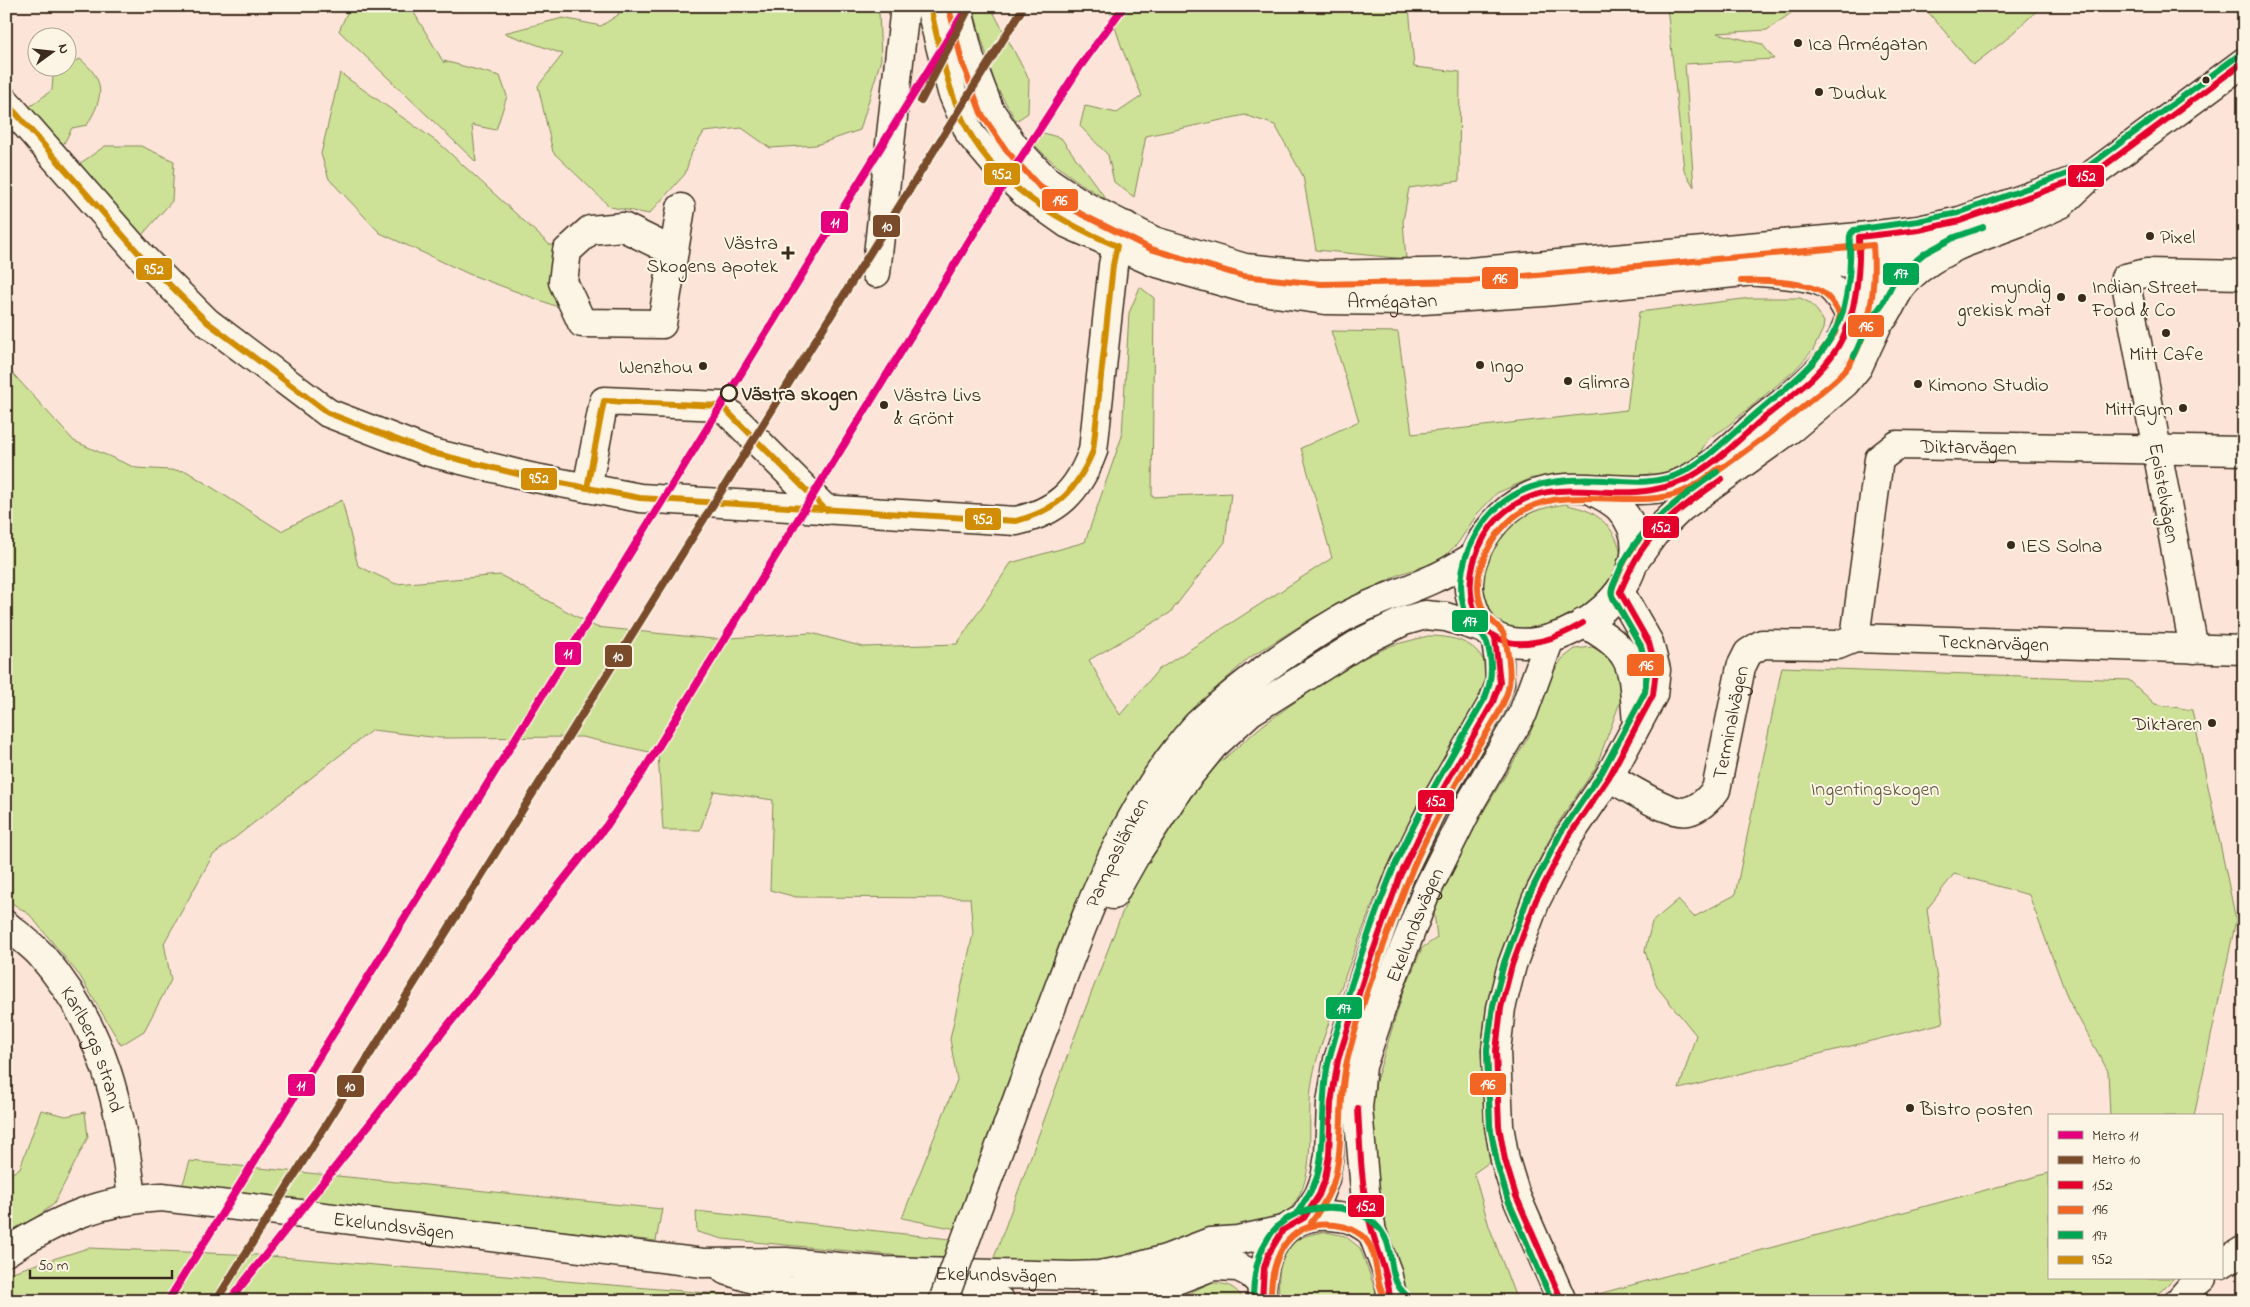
<svg xmlns="http://www.w3.org/2000/svg" width="2250" height="1307" viewBox="0 0 2250 1307" font-family="'Indie Flower',sans-serif">
<rect width="100%" height="100%" fill="#fce5d8"/>
<filter id="ink" filterUnits="userSpaceOnUse"><feTurbulence type="fractalNoise" baseFrequency=".02" numOctaves="2"/><feDisplacementMap in="SourceGraphic" scale="10" xChannelSelector="R" yChannelSelector="G"/><feConvolveMatrix kernelMatrix="1 2 1 2 8 2 1 2 1" color-interpolation-filters="sRGB"/></filter>
<g filter="url(#ink)">
<g fill="#cde297" stroke="#84865a">
<path d="M350,6H410L444,63V61L500,76L507,96L496,130L472,125L476,162L339,31Z"/>
<path d="M621,6H851L879,13L881,59L860,130L816,145L770,148L742,128L704,132L692,152L685,174L649,214L610,207L553,152L538,86L563,54L504,33L563,18L601,26L618,15Z"/>
<path d="M972,6H990L1029,79L1028,113L1016,121L995,84Z"/>
<path d="M1108,6H1409L1414,67L1460,72L1459,181L1409,188L1403,221L1406,259L1316,250L1303,176L1275,125L1245,115L1146,136L1134,197L1114,182L1108,155L1080,126L1085,106L1117,113L1142,96L1123,51Z"/>
<path d="M1667,6H1801L1767,30L1717,33L1762,44L1774,59L1685,64L1694,187L1684,170Z"/>
<path d="M1923,6H2042L2003,42L1973,65Z"/>
<path d="M80,59C106,80 104,97 87,125L72,128L61,149L28,108L52,90L53,77L63,68H68V65Z"/>
<path d="M340,73L440,144L550,245H561L566,310L469,274L380,233L329,179L321,154Z"/>
<path d="M1043,133L1061,138L1106,199C1077,182 1053,165 1031,141Z"/>
<path d="M105,146H141L174,161L172,201L135,243L75,167Z"/>
<path d="M1140,287L1154,298L1152,497L1231,493L1225,542L1170,613L1089,660L1120,715L1158,670L1332,558L1301,448L1359,421L1331,331L1398,332L1412,434L1627,410L1639,312L1751,298H1800L1810,303L1818,312L1824,322L1823,329L1813,350L1794,371L1724,429L1709,438L1696,459L1670,474L1644,482L1532,478L1497,493L1478,513L1458,543L1445,556L1428,565L1400,574L1314,617L1249,658L1193,709L1157,750L1129,798L1104,849L1027,1031L956,1229L902,1218L957,1080L950,1039L973,934L970,898L796,897L770,890L773,800L714,791L700,830H663L658,754L582,737L440,738L372,730L213,855L164,943L171,980L144,1031L121,1045L80,976L30,915L6,899V366L74,441L136,468L186,471L281,531L342,500L358,566L396,584L500,575L596,627L713,639L811,633L864,647L957,644L1011,563L1085,542L1122,436L1129,313Z"/>
<path d="M1565,504C1573,507 1583,508 1590,512C1615,525 1630,556 1615,581C1611,587 1603,592 1598,596C1572,617 1527,644 1495,622C1492,621 1487,618 1486,616C1476,600 1480,569 1488,553C1495,541 1507,528 1519,520C1532,510 1549,507 1565,504Z"/>
<path d="M1428,636C1458,636 1489,645 1487,682C1487,689 1481,697 1478,703C1462,735 1441,763 1424,793C1409,820 1396,847 1384,875C1366,921 1348,966 1332,1013C1324,1038 1314,1062 1311,1089C1306,1137 1321,1188 1277,1221L1132,1260L991,1266L1071,1046L1122,913L1140,871L1177,813L1218,764L1263,725L1306,694L1355,662L1393,645Z"/>
<path d="M1592,647L1607,654L1617,668L1623,694L1596,767L1556,826L1526,886L1500,968L1487,1020L1483,1076L1491,1161L1474,1173L1489,1226L1517,1301H1415L1404,1287L1373,1194L1369,1127L1376,1081L1403,993L1422,948L1437,938L1434,911L1470,834L1529,736L1551,676L1562,659L1575,649Z"/>
<path d="M1782,667L2129,680L2155,704L2192,710L2236,920L2194,1116H2110L2108,1071L2068,999L2029,895L1954,874L1927,909L1943,1023L1679,1089L1696,1035L1657,987L1645,951L1652,922L1678,900L1694,917L1735,895Z"/>
<path d="M41,1110L66,1116L85,1112L88,1137L54,1204L6,1240V1177L20,1168Z"/>
<path d="M190,1161L662,1209L656,1241L181,1190Z"/>
<path d="M2049,1173V1278H2174L2151,1301H1589L1587,1297Z"/>
<path d="M696,1211L950,1239L943,1260L723,1239L697,1232Z"/>
<path d="M1326,1232L1345,1236L1360,1248L1377,1294V1301H1279C1277,1260 1281,1236 1326,1232Z"/>
<path d="M88,1248L257,1255L801,1301H6V1274Z"/>
<path d="M1210,1283C1226,1283 1236,1286 1244,1301H1173Z"/>
</g>
<g fill="none" stroke-linecap="round" stroke-linejoin="round">
<g stroke="#3b2a1e" stroke-width="31">
<g id="minor">
<path id="s1" d="M930,6L952,92L970,134L997,166L1027,195L1068,224L1154,262L1248,289L1325,300L1408,301L1543,292L1907,256L1959,245L2028,219L2061,204L2093,174L2244,62"/>
<path d="M957,6L970,59L989,109L1013,145L1045,179L1085,206L1154,241L1245,268L1321,275L1469,272L1859,237L1919,230L1960,221L2073,181"/>
<path d="M6,102L142,257L207,322L328,413L429,452L530,477L640,498L1016,521C1057,512 1078,492 1093,451L1113,265L1117,246L1126,226"/>
<path d="M674,252L623,227L590,230L567,251L563,282L582,323L662,324L681,208"/>
<path d="M876,273L905,6"/>
<path d="M587,488L604,401L722,406L826,510"/>
<path d="M1583,623C1637,652 1632,667 1637,723"/>
<path id="s2" d="M1855,638L1879,459L1897,445L2244,451"/>
<path d="M2194,649L2125,278L2146,273L2244,275"/>
<path id="s3" d="M1609,777C1626,786 1670,816 1688,811C1701,808 1708,799 1716,790L1741,667L1748,653L1762,644L1838,645L1855,638L2244,650"/>
<path id="s4" d="M6,925C18,935 31,944 41,955C104,1028 121,1105 132,1198"/>
<path d="M1304,1218L1319,1195L1325,1179L1329,1155L1331,1103L1338,1060L1367,968L1400,876L1435,803L1493,702L1500,683L1499,661L1495,637"/>
<path id="s5" d="M6,1252C58,1219 100,1200 162,1197L703,1263L786,1262L882,1271L1072,1276L1099,1275L1127,1270L1166,1259L1210,1242L1238,1240L1283,1230"/>
<path d="M2221,1264L2244,1250"/>
<path d="M725,1270L787,1290L1000,1301"/>
<path d="M1105,1301L1137,1295L1213,1266L1238,1267L1250,1273L1262,1284"/>
<path d="M1262,1301C1259,1257 1280,1213 1329,1216C1336,1217 1345,1217 1352,1220C1359,1223 1366,1228 1372,1232"/>
<path id="s6" d="M1390,1301L1391,1290L1387,1272L1372,1232L1365,1191L1358,1108L1362,1066L1387,992L1427,890L1472,800L1523,713L1550,639"/>
<path d="M1562,1301L1516,1196L1505,1160L1499,1126L1496,1051L1501,1008L1512,965L1536,900L1569,836L1609,777L1653,695L1656,670L1649,643L1620,592"/>
<path d="M2179,1301L2191,1287L2202,1278"/>
</g>
</g>
<g stroke="#3b2a1e" stroke-width="31">
<g id="major">
<path d="M1749,271C1769,274 1813,273 1829,286C1838,293 1844,304 1849,314"/>
<path d="M1884,317C1891,307 1894,296 1902,286C1916,267 1938,256 1959,245"/>
<path d="M1589,489C1600,495 1612,500 1620,509C1678,573 1560,667 1496,637C1485,632 1478,621 1474,609C1471,600 1468,592 1469,582C1470,547 1498,510 1530,496C1571,477 1626,498 1671,486C1704,477 1738,440 1763,418C1780,405 1797,392 1812,377C1824,366 1837,351 1843,336C1856,306 1861,270 1859,237"/>
<path d="M1631,566L1654,534L1681,508L1792,428L1845,383L1858,367L1877,326L1884,275L1881,235"/>
<path d="M1113,895L1135,856L1179,788L1213,746L1250,712L1361,642L1404,621L1425,615L1446,617L1484,629"/>
<path id="s7" d="M1041,1035C1082,929 1118,813 1196,726C1204,718 1213,711 1222,703C1258,672 1297,645 1339,620C1369,602 1403,593 1435,578C1449,572 1462,563 1475,556"/>
</g>
</g>
<use href="#minor" stroke="#fcf5e5" stroke-width="28"/>
<use href="#major" stroke="#fcf5e5" stroke-width="28"/>
<g stroke="#3b2a1e" stroke-width="31" stroke-linecap="butt">
<path id="major-bridge" d="M943,1301L1041,1035"/>
</g>
<use href="#major-bridge" stroke="#fcf5e5" stroke-width="28"/>
<g stroke="#fcf5e5" stroke-width="10">
<g id="bus-1">
<path d="M1620,592C1626,579 1631,566 1639,554C1659,522 1692,500 1722,479"/>
<path d="M1583,623C1568,632 1552,640 1534,642C1482,651 1462,606 1474,561C1479,545 1488,528 1500,516C1547,472 1597,500 1652,490C1668,487 1684,482 1697,473C1720,459 1739,440 1759,422C1789,397 1826,374 1843,337C1857,306 1860,270 1859,237L1919,230L1960,221L2093,174L2244,62"/>
<path d="M1358,1108C1360,1145 1361,1183 1369,1219C1375,1247 1389,1272 1390,1301"/>
<path d="M1262,1301L1264,1268L1268,1255L1283,1230L1304,1218L1319,1195L1325,1179L1329,1155L1331,1103L1338,1060L1367,968L1400,876L1435,803L1493,702L1500,683L1495,637"/>
<path d="M1562,1301L1516,1196L1505,1160L1499,1126L1496,1051L1501,1008L1512,965L1536,900L1569,836L1609,777L1653,695L1656,670L1649,643L1620,592"/>
</g>
</g>
<g stroke="#fcf5e5" stroke-width="10">
<g id="bus-2">
<path d="M949,8L962,62L981,113L1006,150L1039,186L1081,214L1151,249L1243,276L1321,284L1469,281L1873,245C1876,286 1872,326 1851,362C1841,378 1824,389 1810,401C1782,425 1752,446 1722,468C1681,497 1638,527 1618,575C1615,582 1610,589 1612,596L1641,646L1647,671L1645,692L1602,772L1561,832L1528,897L1504,963L1493,1006L1487,1050L1490,1126L1497,1163L1508,1200L1552,1301"/>
<path d="M1741,281C1763,280 1805,281 1823,293C1831,298 1836,307 1840,315L1835,333L1811,365"/>
<path d="M1311,1223C1320,1210 1328,1198 1333,1184C1345,1147 1337,1101 1347,1061C1362,1001 1385,941 1407,883C1424,837 1451,793 1475,751C1487,731 1505,708 1509,685C1511,671 1508,649 1504,635C1501,627 1490,621 1485,613C1468,584 1485,545 1507,523C1551,479 1620,509 1673,495C1691,490 1706,478 1720,467"/>
<path d="M1271,1301C1270,1260 1286,1219 1335,1225C1346,1226 1359,1231 1366,1240C1380,1257 1373,1284 1388,1301"/>
</g>
</g>
<g stroke="#fcf5e5" stroke-width="10">
<g id="bus-3">
<path d="M1854,356L1869,322L1883,303L1893,283L1904,270L1925,253L1955,237L1983,227"/>
<path d="M1297,1213C1304,1202 1313,1190 1317,1177C1327,1138 1319,1096 1330,1056C1347,995 1368,931 1392,872C1418,812 1452,755 1485,698C1492,681 1493,662 1487,643C1485,636 1477,632 1473,626C1454,600 1460,562 1475,536C1504,484 1551,477 1605,480C1631,482 1659,485 1683,472C1709,458 1729,437 1751,418C1787,386 1828,360 1843,311C1847,294 1850,276 1850,259C1851,252 1849,243 1850,236C1851,232 1852,232 1854,230L1918,221L1958,213L2089,166L2239,55"/>
<path d="M1253,1301C1253,1252 1271,1210 1325,1208C1343,1207 1362,1212 1375,1224C1396,1243 1387,1269 1399,1287C1401,1290 1404,1293 1407,1296"/>
<path d="M1552,1301L1508,1200L1497,1163L1490,1126L1487,1050L1493,1006L1504,963L1528,897L1561,832L1602,772L1645,692L1647,671L1641,646L1612,596C1610,589 1615,582 1618,574C1637,528 1678,500 1717,472"/>
</g>
</g>
<g stroke="#fcf5e5" stroke-width="10">
<g id="bus-4">
<path d="M6,102L142,257L207,322L328,413L429,452L530,477L640,498L1016,521C1058,510 1076,491 1093,451L1113,265L1117,246C1056,220 992,183 963,120C946,85 939,44 930,6"/>
<path d="M587,488L604,401L722,406L826,510"/>
</g>
</g>
<use href="#bus-1" stroke="#e4002b" stroke-width="6"/>
<use href="#bus-2" stroke="#f26522" stroke-width="6"/>
<use href="#bus-3" stroke="#00a651" stroke-width="6"/>
<use href="#bus-4" stroke="#d18d06" stroke-width="6"/>
<g stroke="#fcf5e5" stroke-width="11">
<g id="metro-1">
<path d="M168,1301L968,6"/>
<path d="M229,1301L607,825L644,770L1006,181L1079,68L1124,6"/>
</g>
</g>
<g stroke="#fcf5e5" stroke-width="11">
<g id="metro-2">
<path d="M921,101L968,10"/>
<path d="M216,1301L1021,11"/>
</g>
</g>
<use href="#metro-1" stroke="#e5007d" stroke-width="8"/>
<use href="#metro-2" stroke="#7a4b2a" stroke-width="8"/>
</g>
</g>
<g fill="#3b2a1e" stroke="#fcf5e5" stroke-width="2">
<circle cx="1798" cy="43" r="5"/>
<circle cx="2206" cy="80" r="4.5"/>
<circle cx="1819" cy="92" r="5"/>
<circle cx="2150" cy="236" r="5"/>
<path d="M785.5 245.5h5v5h5v5h-5v5h-5v-5h-5v-5h5z"/>
<circle cx="2061" cy="297" r="5"/>
<circle cx="2082" cy="298" r="5"/>
<circle cx="2166" cy="333" r="5"/>
<circle cx="1480" cy="365" r="5"/>
<circle cx="703" cy="366" r="5"/>
<circle cx="1568" cy="381" r="5"/>
<circle cx="1918" cy="384" r="5"/>
<circle cx="884" cy="405" r="5"/>
<circle cx="2183" cy="408" r="5"/>
<circle cx="2011" cy="545" r="5"/>
<circle cx="2212" cy="723" r="5"/>
<circle cx="1910" cy="1108" r="5"/>
</g>
<circle fill="#fcf5e5" stroke="#3b2a1e" stroke-width="2.5" cx="729" cy="393" r="8"/>
<g text-anchor="middle" stroke-width="4" stroke-linejoin="round" paint-order="stroke">
<g font-size="20" fill="#3b2a1e" stroke="#fcf5e5" text-anchor="start">
<text x="1808" y="50">Ica Armégatan</text>
<text x="1829" y="99">Duduk</text>
<text x="2160" y="243">Pixel</text>
<text x="778" y="249" text-anchor="end">Västra<tspan x="778" dy="23">Skogens apotek</tspan></text>
<text x="2051" y="293" text-anchor="end">myndig<tspan x="2051" dy="23">grekisk mat</tspan></text>
<text x="2092" y="293">Indian Street<tspan x="2092" dy="23">Food &amp; Co</tspan></text>
<text x="2166" y="360" text-anchor="middle">Mitt Cafe</text>
<text x="1490" y="372">Ingo</text>
<text x="693" y="373" text-anchor="end">Wenzhou</text>
<text x="1578" y="388">Glimra</text>
<text x="1928" y="391">Kimono Studio</text>
<text x="894" y="401">Västra Livs<tspan x="894" dy="23">&amp; Grönt</tspan></text>
<text x="2173" y="415" text-anchor="end">MittGym</text>
<text x="2021" y="552">IES Solna</text>
<text x="2202" y="730" text-anchor="end">Diktaren</text>
<text x="1920" y="1115">Bistro posten</text>
</g>
<g font-size="20" fill="#3b2a1e" stroke="#fcf5e5">
<text dy="7" stroke="none"><textPath href="#s1" startOffset="605">Armégatan</textPath></text>
<text dy="7" stroke="none"><textPath href="#s2" startOffset="275">Diktarvägen</textPath></text>
<text transform="translate(2165 493) rotate(80)" y="7">Epistelvägen</text>
<text dy="7" stroke="none"><textPath href="#s3" startOffset="514">Tecknarvägen</textPath></text>
<text dy="7" stroke="none"><textPath href="#s3" startOffset="192">Terminalvägen</textPath></text>
<text dy="7" stroke="none"><textPath href="#s7" startOffset="198">Pampaslänken</textPath></text>
<text dy="7" stroke="none"><textPath href="#s6" startOffset="390">Ekelundsvägen</textPath></text>
<text dy="7" stroke="none"><textPath href="#s4" startOffset="155">Karlbergs strand</textPath></text>
<text dy="7" stroke="none"><textPath href="#s5" startOffset="401">Ekelundsvägen</textPath></text>
<text dy="7" stroke="none"><textPath href="#s5" startOffset="1006">Ekelundsvägen</textPath></text>
</g>
<g font-size="20" font-weight="bold" fill="#3b2a1e" stroke="#fcf5e5" text-anchor="start">
<text x="742" y="400">Västra skogen</text>
</g>
<g font-size="20" fill="#60583c" stroke="#fcf5e5">
<text x="1875" y="795">Ingentingskogen</text>
</g>
</g>
<g stroke="#fcf5e5" stroke-width="2">
<rect x="983" y="162" width="38" height="24" rx="5" fill="#d18d06"/>
<rect x="2067" y="164" width="38" height="24" rx="5" fill="#e4002b"/>
<rect x="1041" y="188" width="38" height="24" rx="5" fill="#f26522"/>
<rect x="820" y="210" width="29" height="24" rx="5" fill="#e5007d"/>
<rect x="872" y="214" width="29" height="24" rx="5" fill="#7a4b2a"/>
<rect x="135" y="257" width="38" height="24" rx="5" fill="#d18d06"/>
<rect x="1882" y="262" width="38" height="24" rx="5" fill="#00a651"/>
<rect x="1481" y="266" width="38" height="24" rx="5" fill="#f26522"/>
<rect x="1847" y="314" width="38" height="24" rx="5" fill="#f26522"/>
<rect x="520" y="467" width="38" height="24" rx="5" fill="#d18d06"/>
<rect x="964" y="507" width="38" height="24" rx="5" fill="#d18d06"/>
<rect x="1642" y="515" width="38" height="24" rx="5" fill="#e4002b"/>
<rect x="1451" y="609" width="38" height="24" rx="5" fill="#00a651"/>
<rect x="554" y="641" width="28" height="25" rx="5" fill="#e5007d"/>
<rect x="604" y="644" width="29" height="24" rx="5" fill="#7a4b2a"/>
<rect x="1626" y="653" width="39" height="24" rx="5" fill="#f26522"/>
<rect x="1417" y="789" width="38" height="24" rx="5" fill="#e4002b"/>
<rect x="1325" y="996" width="38" height="24" rx="5" fill="#00a651"/>
<rect x="1469" y="1072" width="38" height="24" rx="5" fill="#f26522"/>
<rect x="287" y="1073" width="29" height="24" rx="5" fill="#e5007d"/>
<rect x="336" y="1074" width="29" height="24" rx="5" fill="#7a4b2a"/>
<rect x="1347" y="1194" width="38" height="24" rx="5" fill="#e4002b"/>
</g>
<g font-size="14" text-anchor="middle" font-weight="bold" fill="#fff">
<text x="1002" y="179">952</text>
<text x="2086" y="181">152</text>
<text x="1060" y="205">196</text>
<text x="835" y="227">11</text>
<text x="887" y="231">10</text>
<text x="154" y="274">952</text>
<text x="1901" y="278">197</text>
<text x="1500" y="283">196</text>
<text x="1866" y="331">196</text>
<text x="539" y="483">952</text>
<text x="983" y="524">952</text>
<text x="1661" y="532">152</text>
<text x="1470" y="626">197</text>
<text x="568" y="658">11</text>
<text x="618" y="661">10</text>
<text x="1646" y="670">196</text>
<text x="1436" y="806">152</text>
<text x="1344" y="1013">197</text>
<text x="1488" y="1089">196</text>
<text x="301" y="1090">11</text>
<text x="350" y="1091">10</text>
<text x="1366" y="1211">152</text>
</g>
<rect width="2250" height="1307" fill="none" stroke="#fcf5e5" stroke-width="25"/>
<rect x="12" y="12" width="2225" height="1282" fill="none" stroke="#3b2a1e" stroke-width="2" filter="url(#ink)"/>
<rect x="2048" y="1114" width="175" height="165" fill="#fcf5e5" stroke="#afa495"/>
<rect x="2058" y="1131" width="25" height="8" fill="#e5007d" stroke="#afa495"/>
<text x="2092" y="1140" font-size="15" fill="#3b2a1e">Metro 11</text>
<rect x="2058" y="1156" width="25" height="8" fill="#7a4b2a" stroke="#afa495"/>
<text x="2092" y="1164" font-size="15" fill="#3b2a1e">Metro 10</text>
<rect x="2058" y="1181" width="25" height="8" fill="#e4002b" stroke="#afa495"/>
<text x="2092" y="1190" font-size="15" fill="#3b2a1e">152</text>
<rect x="2058" y="1206" width="25" height="8" fill="#f26522" stroke="#afa495"/>
<text x="2092" y="1214" font-size="15" fill="#3b2a1e">196</text>
<rect x="2058" y="1231" width="25" height="8" fill="#00a651" stroke="#afa495"/>
<text x="2092" y="1240" font-size="15" fill="#3b2a1e">197</text>
<rect x="2058" y="1256" width="25" height="8" fill="#d18d06" stroke="#afa495"/>
<text x="2092" y="1264" font-size="15" fill="#3b2a1e">952</text>
<g transform="translate(52 52) rotate(75)"><circle r="24" fill="#fcf5e5" stroke="#afa495"/>
<path d="M0-4L9 19L0 12L-9 19Z" fill="#3b2a1e"/>
<text y="-8" font-size="14" font-weight="bold" text-anchor="middle" fill="#3b2a1e">N</text>
</g>
<path d="M30 1270v8h142v-8" fill="none" stroke="#3b2a1e" stroke-width="2.5"/>
<text x="38" y="1270" font-size="15" fill="#3b2a1e" stroke="#fcf5e5" stroke-width="4" paint-order="stroke">50 m</text>
</svg>
